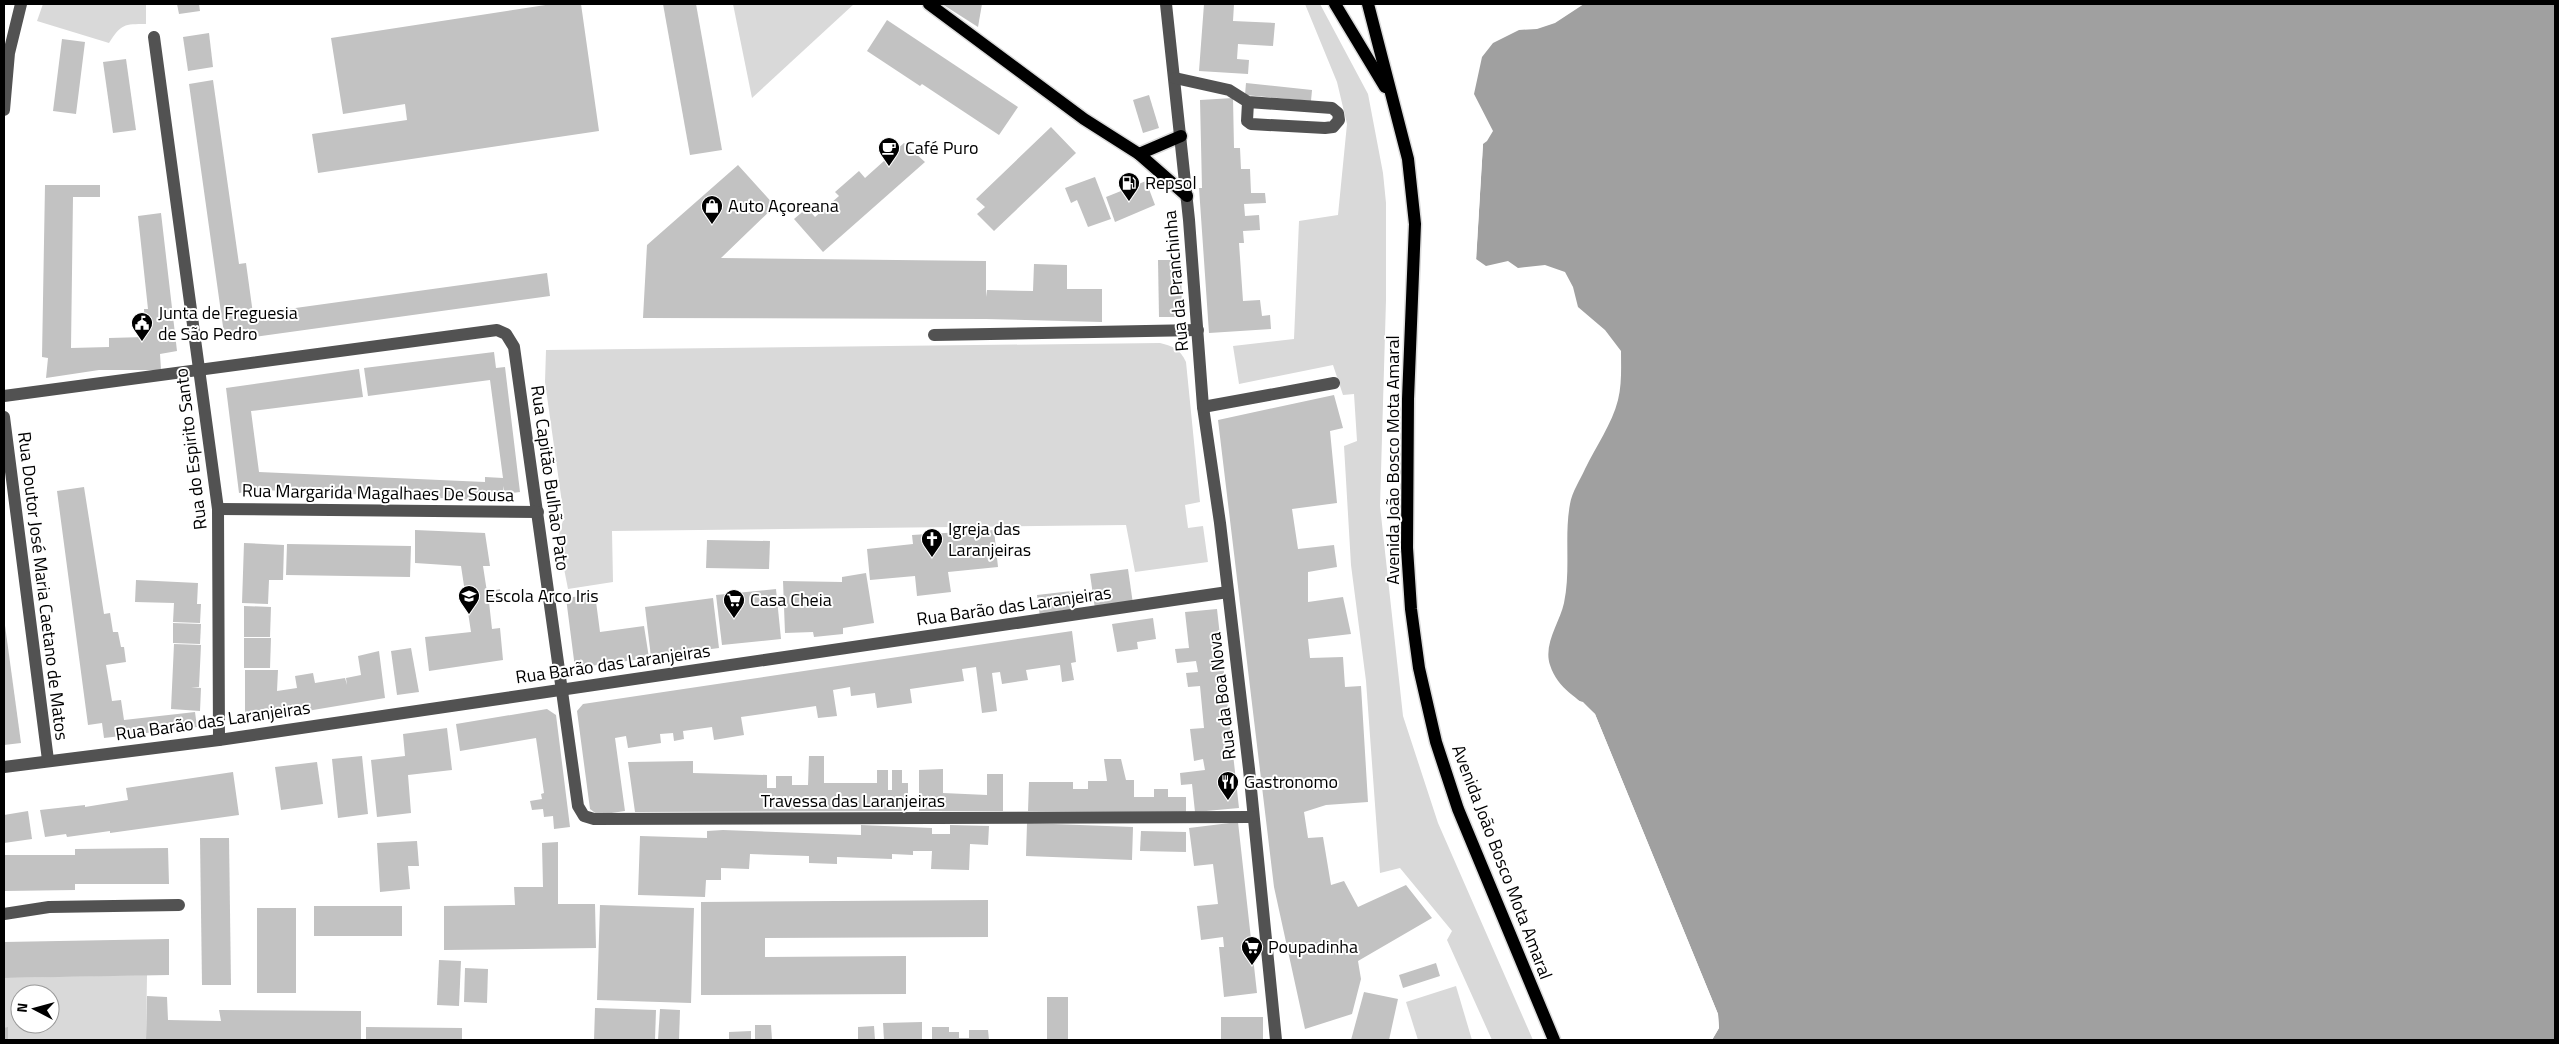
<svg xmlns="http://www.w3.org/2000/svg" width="2559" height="1044" viewBox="0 0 2559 1044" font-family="'Titillium Web',sans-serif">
<rect width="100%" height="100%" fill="#fff"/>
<g fill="#d9d9d9" fill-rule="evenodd">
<path d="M43,4H146V24C124,24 121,24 109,43L37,21Z"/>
<path d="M733,4H854L752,98Z"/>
<path d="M1305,4H1320L1368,94L1383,173L1386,203V300L1380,506L1403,716L1438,823L1533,1040H1492L1447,940L1452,931L1400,868L1380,873L1366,681L1351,565L1344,446L1357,441L1354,394L1343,395L1333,365L1239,384L1233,346L1294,339L1299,221L1338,215L1347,124L1337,82Z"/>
<path d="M1160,343C1173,346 1180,349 1186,362L1200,502L1185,505L1188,528L1203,526L1208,562L1135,572L1126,525L612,531L613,582L568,589L558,538L564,517L545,382L546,350Z"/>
<path d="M147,975L146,1040H8V1028H4V978ZM20,994H50V1024H20Z"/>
<path d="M1456,986L1472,1040H1418L1406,1002Z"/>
</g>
<path fill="#a0a0a0" d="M1584,4H2555V1040H1712L1719,1028L1718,1014L1595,714C1578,697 1558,690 1550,665C1543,644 1560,622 1564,603C1571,570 1564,536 1570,504C1572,492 1580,480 1585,469C1596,446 1612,424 1618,400C1622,384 1621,367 1621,351L1605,330L1578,307L1573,287L1565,272L1545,265L1518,268L1508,261L1486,266L1476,259L1483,144L1487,141L1493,131L1474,94L1482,57L1493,43L1519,30L1537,29L1555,23Z"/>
<g fill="#fff">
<path d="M1480,144H1483L1476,262L1474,259Z"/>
<path d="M1569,698L1583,702L1595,714L1718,1014L1719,1028L1712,1040H1710L1717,1027L1715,1015L1593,715L1582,704Z"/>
</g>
<g fill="#c2c2c2">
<path d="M177,4H199L200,11L179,14Z"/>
<path d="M552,4H581L599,131L318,173L312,134L407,120L405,104L343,114L331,38Z"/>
<path d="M663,4H696L722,150L690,155Z"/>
<path d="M942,4H982L978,27Z"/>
<path d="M1204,4H1234L1233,21L1275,23L1273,46L1238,44L1237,59L1249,60L1248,74L1199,71Z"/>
<path d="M887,20L1018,107L999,135L922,84L920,86L867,51Z"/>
<path d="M209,33L213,67L188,71L183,37Z"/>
<path d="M62,39L85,42L76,114L53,111Z"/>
<path d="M126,59L136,130L113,133L103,62Z"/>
<path d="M213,80L239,264L246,263L253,314L547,273L550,296L225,341L189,84Z"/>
<path d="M1246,83L1312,90L1311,101L1245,95Z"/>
<path d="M1149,95L1159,128L1143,133L1133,100Z"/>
<path d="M1233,98L1234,148H1240L1241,169H1250L1251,193H1265L1266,203L1244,204L1245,216L1259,215L1260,230L1243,231L1244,243H1239L1243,301L1260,300L1262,316L1270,315L1271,329L1209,333L1199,188H1202L1200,100Z"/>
<path d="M1051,127L1076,153L994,231L977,214L985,207L976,199Z"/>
<path d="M904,143L925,162L823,252L794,219L807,208L815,217L839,196L835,192L859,171L865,178Z"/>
<path d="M738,165L775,206L721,258L986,261V297L987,290L1033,291L1034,264L1067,265V289H1102V322L986,319L643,318L647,245Z"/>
<path d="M1095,177L1111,219L1088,227L1077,200L1071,203L1065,188Z"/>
<path d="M1146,181L1155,205L1115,222L1106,197Z"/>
<path d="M45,185H100V197H73L71,348L109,347V338L145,337L144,309H148L138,216L161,213L177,351L160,354L161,370H99L46,378L48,358L42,357Z"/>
<path d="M1158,260H1181L1182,317H1159Z"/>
<path d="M494,352L496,368L505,367L520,492L505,494L503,486L504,501L262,490L239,493L226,388L359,369L363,397L251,411L259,472L485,482V477L503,478L490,380L368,396L364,368Z"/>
<path d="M1334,395L1343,428L1330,431L1337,503L1292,509L1298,549L1334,545L1337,567L1308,572V602L1343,597L1351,634L1308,639L1310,658L1343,657L1345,687L1361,686L1368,802L1326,805L1304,812L1308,838L1323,837L1331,885L1344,881L1358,907L1406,885L1432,918L1358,961L1361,979L1352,1014L1305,1029L1274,887L1218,420Z"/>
<path d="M84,487L104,614L110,613L113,632H118L121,647H124L126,662L106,665L112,701L121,700L124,720L195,712L197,727L104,738L102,723L88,725L57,491Z"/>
<path d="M415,530L485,533L490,566H483L487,592L500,589L501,600L489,602L492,629L500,628L503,660L429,671L425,637L471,632L461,566L415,563Z"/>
<path d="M994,530L998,567L948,572L951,592L917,596L915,576L870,580L867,549L913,544L912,535Z"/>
<path d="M707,540L770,541L769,569L706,568Z"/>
<path d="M244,543L284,545L283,580H269L268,604L242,603Z"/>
<path d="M287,544L411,546L410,577L286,575Z"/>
<path d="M1128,569L1133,604L1095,609L1090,574Z"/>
<path d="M866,573L874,623L843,628V634L814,637L813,632L785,633L783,581L842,582V577Z"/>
<path d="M136,580L198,583L197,604H201L200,623L173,622L174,603L135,602Z"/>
<path d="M776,589L781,639L722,645L716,595Z"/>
<path d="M1072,591L1075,612L1040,617L1037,595Z"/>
<path d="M595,594L600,632L644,626L649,658L575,668L566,598Z"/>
<path d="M713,598L719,648L651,657L645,607Z"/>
<path d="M244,606L271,607L270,637H244Z"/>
<path d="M1217,609L1239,808L1195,812L1192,784L1181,785L1180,773L1205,770L1203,759L1194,761L1190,729L1204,728L1200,686L1188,687L1186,673L1198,672L1196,661L1177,663L1175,649L1189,648L1185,612Z"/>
<path d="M4,618L21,743L4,745Z"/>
<path d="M1153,618L1156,639L1137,642L1138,649L1117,652L1112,624Z"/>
<path d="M173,623L201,624L200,644L173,643Z"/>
<path d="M1072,631L1076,662L1071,663L1074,680L1062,682L1060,665L1026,670L1028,680L1002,684L1000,672L992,673L997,711L982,713L976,667L962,669L964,681L910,689L912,703L877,708L875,693L851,696L850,687L833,690L837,716L818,718L816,706L741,717L744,735L714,740L712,727L683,731L684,739L674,741L673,733L660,734L661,743L628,748L626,736L615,738L625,811L598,815L590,809L577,711L583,704Z"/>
<path d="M244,638H271L270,668H244Z"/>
<path d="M174,644L201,645L200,666H192H200L199,687H191L201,688L200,711L171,709Z"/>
<path d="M411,648L419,692L397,695L391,651Z"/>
<path d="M379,651L385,698L301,712L245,717V670H278L277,691L297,688L295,676L313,673L315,683L345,678L347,685L346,678L361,675L358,656Z"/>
<path d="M547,709L556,715L570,827L554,829L553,816L544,817L543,809L532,810L530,801L542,799L541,794L544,793L536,738L460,751L456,724Z"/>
<path d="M447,728L452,770L408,775L411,813L377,817L371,760L405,756L403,734Z"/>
<path d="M362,756L368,814L338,818L332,759Z"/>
<path d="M809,756H824V783H877V770H888V790H892V770H902V783H908V811L635,812L628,762L693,761V773L767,775V788H776V776H792V785H808Z"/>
<path d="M1104,759H1121L1126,780H1134V797H1154V789H1168V797H1186V812L1028,811L1029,782H1073V789H1088V781H1107Z"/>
<path d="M317,762L323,804L281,810L275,767Z"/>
<path d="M943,769V793L987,795V774H1003V811H919V770Z"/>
<path d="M233,772L239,815L110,833V831L67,837L66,834L45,837L40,810L85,805V807L128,800L126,788Z"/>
<path d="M28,811L32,839L4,843V815Z"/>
<path d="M1238,822L1257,993L1224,997L1219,947H1224L1223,937L1201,940L1197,906L1218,904L1213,864L1194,866L1189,828Z"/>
<path d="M1027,823L1133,827L1132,860L1026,856Z"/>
<path d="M861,825L932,828V834H950V825L989,826L988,845L970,844L969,870L931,869L932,851H913V855L892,854V859L837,857V864L809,863V856L750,854L749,869L721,868V880H706L705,897L638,895L640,836L707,838V831L723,830L861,835Z"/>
<path d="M1141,831L1186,832V852L1140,851Z"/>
<path d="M200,838H229L231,985H202Z"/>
<path d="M417,841L419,866H408L410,889L380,892L377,843Z"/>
<path d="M558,842V904H595L596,948L444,950V906L515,905L514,887H543L542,843Z"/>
<path d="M168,848L169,884H75V890L4,891V855H75V849Z"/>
<path d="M988,900V937L765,938V957L906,956V994L701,995V902Z"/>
<path d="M600,905L694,908L691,1003L597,1000Z"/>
<rect x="314" y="906" width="88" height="30"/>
<rect x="257" y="908" width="39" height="85"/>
<path d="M169,939V975L4,978V942Z"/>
<path d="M439,960L461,961L459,1006L437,1005Z"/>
<path d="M1436,963L1440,976L1403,988L1399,975Z"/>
<path d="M465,968L488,969L487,1003L464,1002Z"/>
<path d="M1364,992L1398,999L1389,1040H1351Z"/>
<path d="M147,996L167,997L168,1020L221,1021L219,1010L361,1011V1040H146Z"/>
<rect x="1047" y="997" width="21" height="43"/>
<path d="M595,1008L656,1010L655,1040H594Z"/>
<path d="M660,1009L680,1010L679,1040H658Z"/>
<rect x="1221" y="1017" width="42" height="23"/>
<path d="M922,1022V1040H884L883,1023Z"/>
<path d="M755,1025H771L772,1040H755Z"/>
<path d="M874,1026L875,1040H858V1027Z"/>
<path d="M8,1027V1040H4V1028Z"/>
<path d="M366,1027L462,1028V1040H366Z"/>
<path d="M932,1027H949V1032H959V1038H969V1030H988L989,1040H932Z"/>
<path d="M751,1031V1040H729V1032Z"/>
</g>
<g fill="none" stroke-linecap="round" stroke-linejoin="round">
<g stroke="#dbdbdb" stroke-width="15">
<g id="major">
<path d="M929,4L1084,119L1139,154L1187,196"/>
<path d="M1335,4L1385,87"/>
<path d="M1368,4L1408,159L1415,224L1408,399L1407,548L1411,609L1419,668L1436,742L1458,809L1554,1040"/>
<path d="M1139,154L1181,136"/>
</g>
</g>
<g stroke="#525252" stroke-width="12">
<path d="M1166,4L1189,220L1203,407L1220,523L1249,769L1276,1040"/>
<path d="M154,37L218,509L219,740"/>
<path d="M1175,78L1229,90L1248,102L1332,108L1338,113L1339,120L1333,127L1325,128L1251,124L1247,121L1248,102"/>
<path d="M4,110L9,53L21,4"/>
<path d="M934,335L1198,330"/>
<path d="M4,396L497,330L506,334L514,347L578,806L584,816L594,819L1252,817"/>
<path d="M1203,407L1334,383"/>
<path d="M4,417L48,760"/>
<path d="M218,509L538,512"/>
<path d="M4,767L219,740L1228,592"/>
<path d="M4,914L49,907L179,905"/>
</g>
<use href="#major" stroke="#000" stroke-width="12"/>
</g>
<defs>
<g id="cafe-pin" transform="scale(1.125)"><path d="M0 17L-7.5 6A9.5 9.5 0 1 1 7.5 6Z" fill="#000" stroke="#fff"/><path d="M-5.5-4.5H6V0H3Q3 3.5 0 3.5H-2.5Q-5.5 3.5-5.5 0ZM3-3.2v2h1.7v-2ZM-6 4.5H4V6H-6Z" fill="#fff"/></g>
<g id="fuel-pin" transform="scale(1.125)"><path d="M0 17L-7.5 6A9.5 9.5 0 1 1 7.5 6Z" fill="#000" stroke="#fff"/><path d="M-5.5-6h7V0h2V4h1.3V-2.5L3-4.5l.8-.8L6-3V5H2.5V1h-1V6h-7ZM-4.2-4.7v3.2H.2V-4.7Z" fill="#fff"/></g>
<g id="shop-pin" transform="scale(1.125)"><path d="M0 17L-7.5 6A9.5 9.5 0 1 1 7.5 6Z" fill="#000" stroke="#fff"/><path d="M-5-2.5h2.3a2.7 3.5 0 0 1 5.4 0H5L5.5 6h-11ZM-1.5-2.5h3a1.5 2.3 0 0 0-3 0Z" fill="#fff"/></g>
<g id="civic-pin" transform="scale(1.125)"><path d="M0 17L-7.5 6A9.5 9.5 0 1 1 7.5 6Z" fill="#000" stroke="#fff"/><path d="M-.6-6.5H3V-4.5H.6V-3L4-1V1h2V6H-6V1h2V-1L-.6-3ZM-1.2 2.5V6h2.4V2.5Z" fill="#fff"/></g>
<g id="church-pin" transform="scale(1.125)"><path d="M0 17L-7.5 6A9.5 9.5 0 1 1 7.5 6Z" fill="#000" stroke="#fff"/><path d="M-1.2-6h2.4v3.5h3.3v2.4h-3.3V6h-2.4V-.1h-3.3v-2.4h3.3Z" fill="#fff"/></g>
<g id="school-pin" transform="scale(1.125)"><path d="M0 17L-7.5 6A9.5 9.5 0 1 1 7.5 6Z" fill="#000" stroke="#fff"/><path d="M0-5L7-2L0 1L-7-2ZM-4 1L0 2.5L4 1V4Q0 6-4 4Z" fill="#fff"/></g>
<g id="supermarket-pin" transform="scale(1.125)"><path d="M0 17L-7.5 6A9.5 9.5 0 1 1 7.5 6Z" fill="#000" stroke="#fff"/><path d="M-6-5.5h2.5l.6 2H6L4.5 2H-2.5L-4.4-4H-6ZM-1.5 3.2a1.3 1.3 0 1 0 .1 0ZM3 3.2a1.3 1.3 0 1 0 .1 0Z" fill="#fff"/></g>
<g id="restaurant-pin" transform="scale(1.125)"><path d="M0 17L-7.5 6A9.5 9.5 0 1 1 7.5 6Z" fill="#000" stroke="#fff"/><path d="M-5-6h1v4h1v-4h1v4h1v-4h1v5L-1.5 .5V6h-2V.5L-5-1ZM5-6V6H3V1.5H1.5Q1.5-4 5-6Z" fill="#fff"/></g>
</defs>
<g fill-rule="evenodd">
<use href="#cafe-pin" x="889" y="148"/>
<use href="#fuel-pin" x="1129" y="183"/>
<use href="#shop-pin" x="712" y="206"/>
<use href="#civic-pin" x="142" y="323"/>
<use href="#church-pin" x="932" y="539"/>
<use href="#school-pin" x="469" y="596"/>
<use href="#supermarket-pin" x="734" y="600"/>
<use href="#restaurant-pin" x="1228" y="782"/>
<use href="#supermarket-pin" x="1252" y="947"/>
</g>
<g text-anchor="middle" stroke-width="4" stroke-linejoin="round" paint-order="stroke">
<g font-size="18" fill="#000" stroke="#fff" text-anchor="start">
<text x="905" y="154">Café Puro</text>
<text x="1145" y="189">Repsol</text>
<text x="728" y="212">Auto Açoreana</text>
<text x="158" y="319">Junta de Freguesia<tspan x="158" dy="21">de São Pedro</tspan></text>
<text x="948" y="535">Igreja das<tspan x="948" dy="21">Laranjeiras</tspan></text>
<text x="485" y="602">Escola Arco Iris</text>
<text x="750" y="606">Casa Cheia</text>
<text x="1244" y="788">Gastronomo</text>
<text x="1268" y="953">Poupadinha</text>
</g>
<g font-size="18" fill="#000" stroke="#fff">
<text transform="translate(1176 281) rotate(-95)" y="6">Rua da Pranchinha</text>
<text transform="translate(191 449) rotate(-97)" y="6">Rua do Espirito Santo</text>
<text transform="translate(1393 460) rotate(-90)" y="6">Avenida João Bosco Mota Amaral</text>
<text transform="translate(550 478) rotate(82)" y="6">Rua Capitão Bulhão Pato</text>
<text transform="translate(378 493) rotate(1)" y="6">Rua Margarida Magalhaes De Sousa</text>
<text transform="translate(43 586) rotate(83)" y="6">Rua Doutor José Maria Caetano de Matos</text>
<text transform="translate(1014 606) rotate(-8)" y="6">Rua Barão das Laranjeiras</text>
<text transform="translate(613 664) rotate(-8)" y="6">Rua Barão das Laranjeiras</text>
<text transform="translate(1222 696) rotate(-97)" y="6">Rua da Boa Nova</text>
<text transform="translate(213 721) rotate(-8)" y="6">Rua Barão das Laranjeiras</text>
<text x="853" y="807">Travessa das Laranjeiras</text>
<text transform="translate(1502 862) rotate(69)" y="6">Avenida João Bosco Mota Amaral</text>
</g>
</g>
<rect width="2559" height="1044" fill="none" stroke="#000000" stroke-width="10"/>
<g transform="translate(35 1009) rotate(276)"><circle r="24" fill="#ffffff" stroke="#999999"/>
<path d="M0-4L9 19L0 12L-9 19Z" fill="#000000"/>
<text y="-8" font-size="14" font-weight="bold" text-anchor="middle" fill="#000000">N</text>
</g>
</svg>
